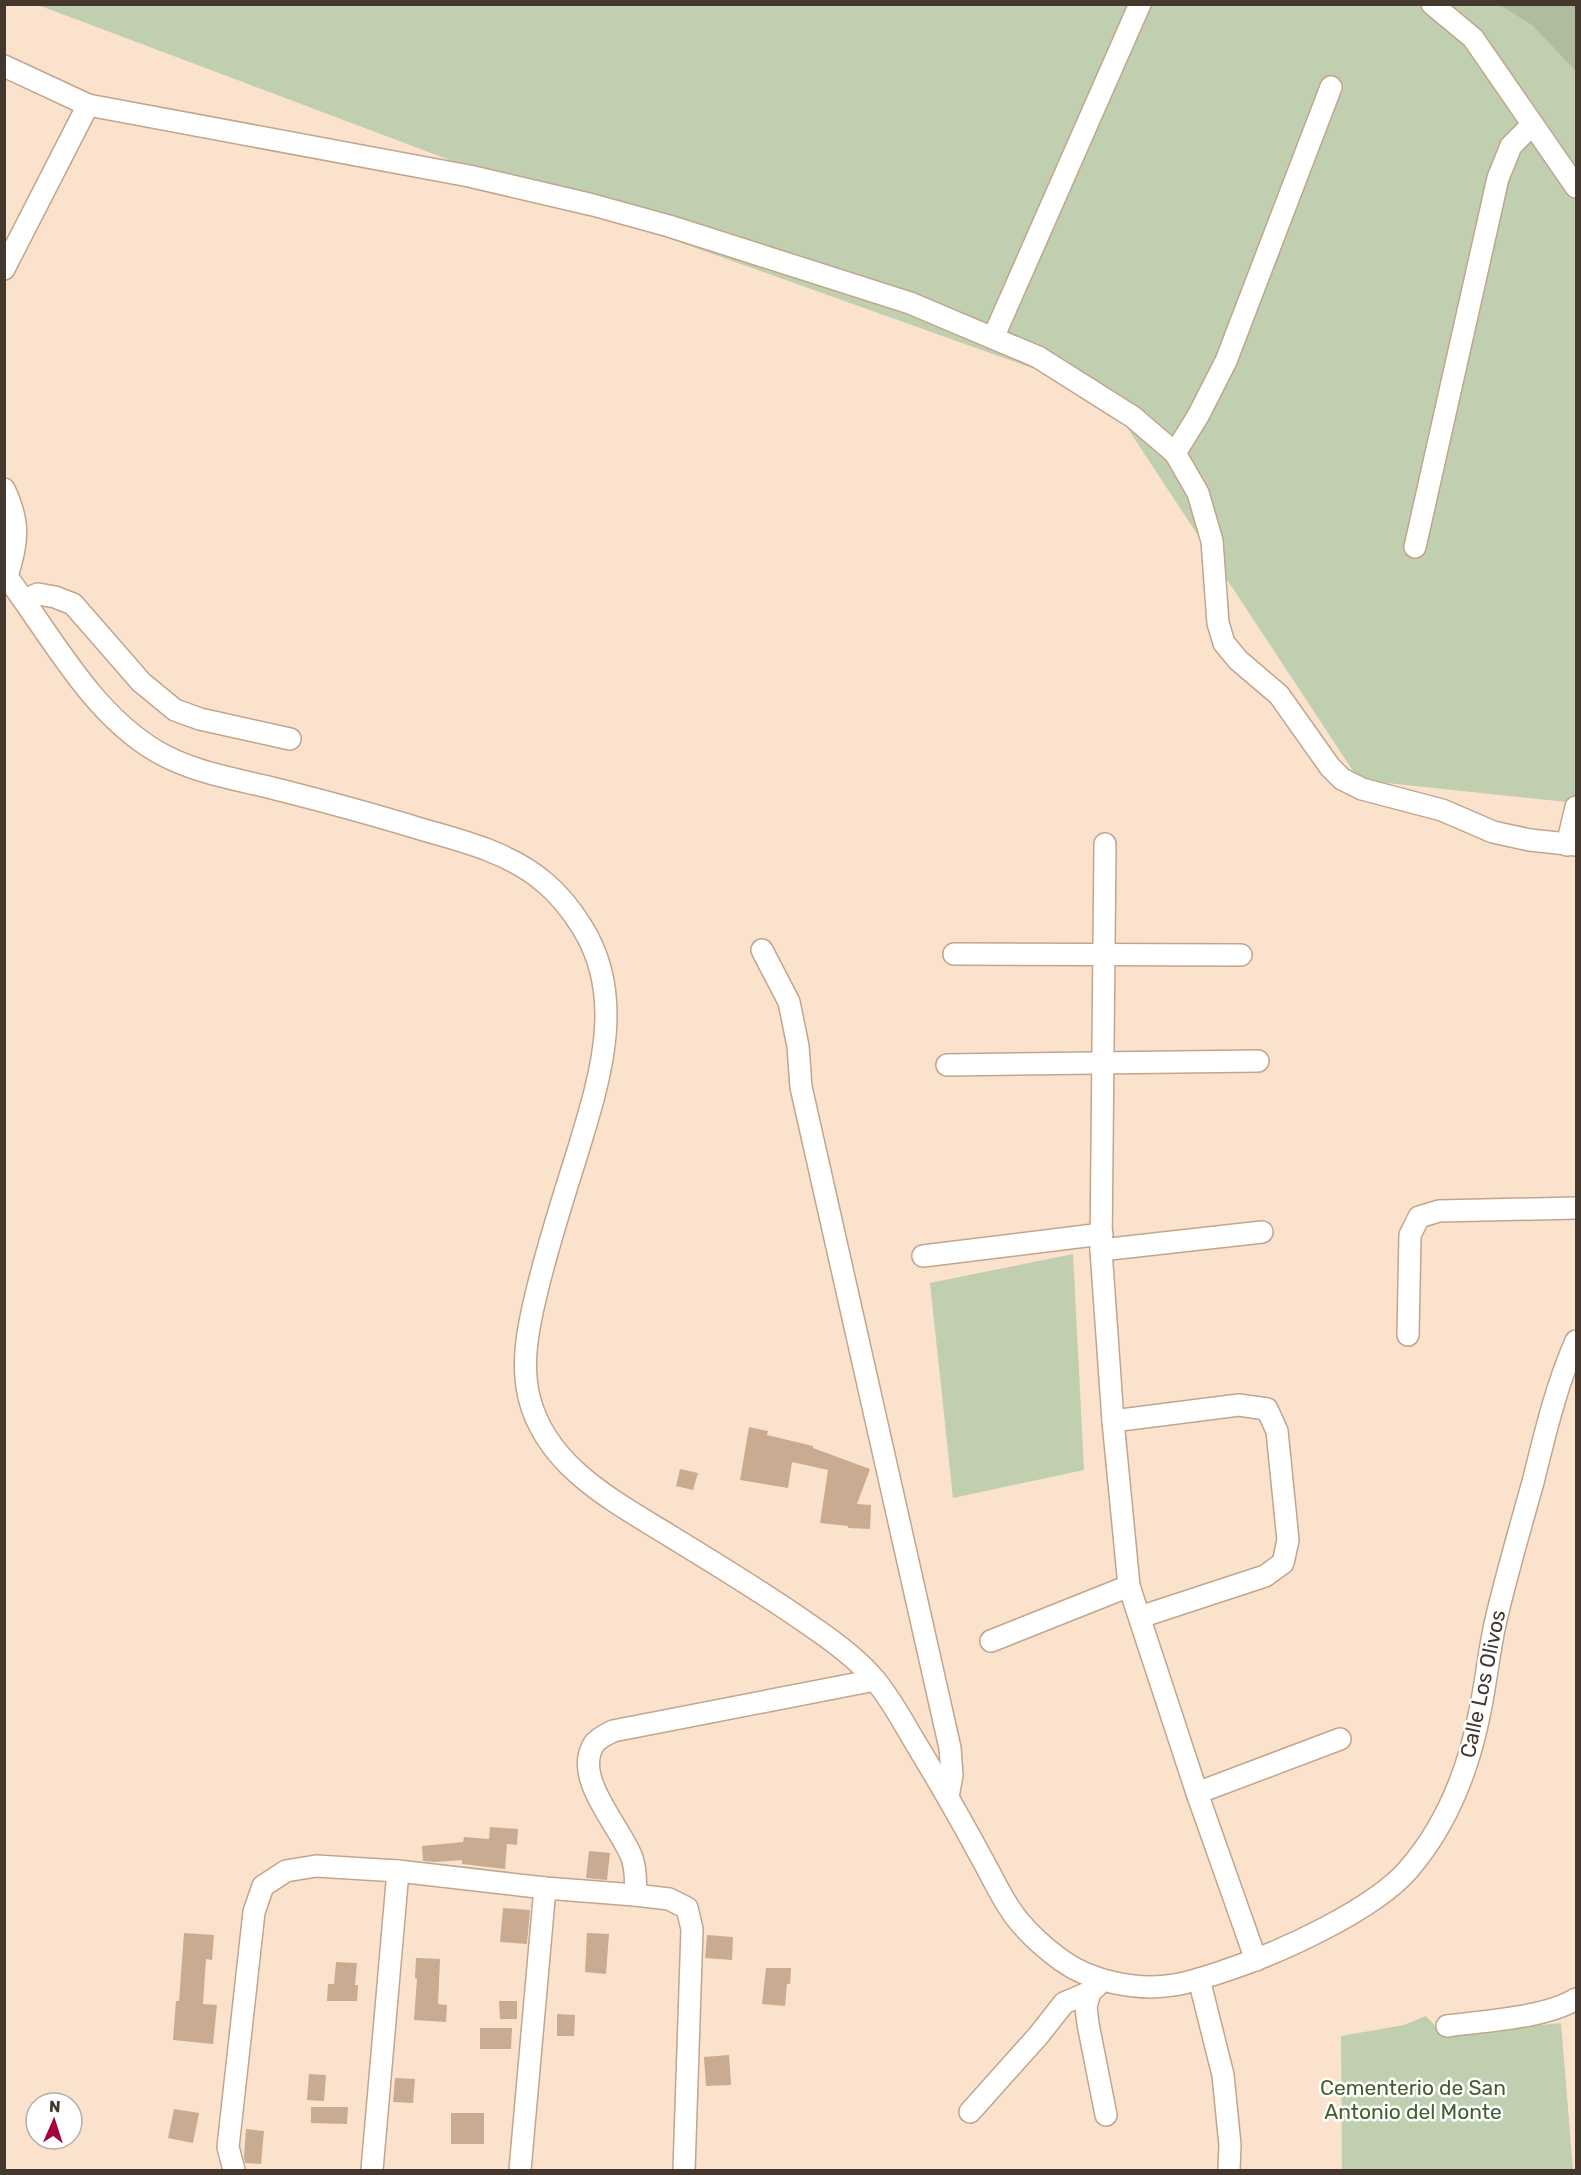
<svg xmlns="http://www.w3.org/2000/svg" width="1581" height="2175" viewBox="0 0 1581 2175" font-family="Rubik,sans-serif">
<rect width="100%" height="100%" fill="#fbe2cd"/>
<g fill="#bfcfaf">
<path d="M38,5H1576V803L1359,780L1105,394L455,162Z"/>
<path d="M1073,1254L1084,1470L953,1498L930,1283Z"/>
<path d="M1426,2016L1444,2035L1561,2023L1573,2170H1342L1341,2036L1404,2025Z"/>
</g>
<path fill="#adbd9d" d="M1500,5H1576V71L1532,25Z"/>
<g fill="#c9ab92">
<path d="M749,1427L768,1431L767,1435L813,1446V1448L870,1469L857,1504L871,1505L870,1529L848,1528V1526L820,1523L828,1470L792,1462L788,1488L740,1480Z"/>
<path d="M680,1469L698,1473L693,1490L676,1486Z"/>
<path d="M490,1827L518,1829L517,1845L507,1844L505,1869L462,1864V1860L435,1862L423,1861L422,1846L463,1842L464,1837L489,1839Z"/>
<path d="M589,1851L610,1853L607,1880L586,1878Z"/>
<path d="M503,1908L530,1910L527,1944L500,1942Z"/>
<path d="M184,1933L214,1935L212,1960L206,1959L203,2004L217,2005L213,2044L173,2040L176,2001H179Z"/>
<path d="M587,1933L609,1934L606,1974L585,1972Z"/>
<path d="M707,1935L733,1937L732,1960L705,1958Z"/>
<path d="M416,1958L440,1959L438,2004L447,2005L446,2022L414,2020L417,1979L415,1978Z"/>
<path d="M336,1962L357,1963L355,1985H358L357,2001H327L328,1984H334Z"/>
<path d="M766,1968H791L790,1984H787L785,2006L762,2004Z"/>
<path d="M499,2001H517V2019H500Z"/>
<path d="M557,2014L575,2015L574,2036H557Z"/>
<path d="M480,2028H512L511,2049H480Z"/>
<path d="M729,2055L731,2085L706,2086L704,2057Z"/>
<path d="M309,2074L326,2075L324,2101L307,2100Z"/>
<path d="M395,2078L415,2079L413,2103L393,2102Z"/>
<path d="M311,2107H348L347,2124L311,2123Z"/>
<path d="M174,2109L199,2113L193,2143L168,2138Z"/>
<rect x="451" y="2113" width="33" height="31"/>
<path d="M246,2129L264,2131L261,2164L245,2163L244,2157Z"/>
</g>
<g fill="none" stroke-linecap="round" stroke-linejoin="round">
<g stroke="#c2a58c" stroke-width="24">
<g id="minor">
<path d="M1432,4L1473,38L1576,187"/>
<path d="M4,66L88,105L469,176L593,205L669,226L910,303L1038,357L1133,417L1175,453L1198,493L1212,541L1218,623L1224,643L1238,660L1279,695L1330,767L1342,779L1362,789L1442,810L1493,832L1530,840L1576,845"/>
<path d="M4,269L88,105"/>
<path d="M993,338L1140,4"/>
<path d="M1175,453L1198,416L1226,361L1331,87"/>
<path d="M4,489C20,522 18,542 7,576"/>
<path d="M1415,547L1498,178L1511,146L1532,125"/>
<path d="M4,573C50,633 89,711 156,751C190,771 230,778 268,787C320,800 372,814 424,830C464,841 512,854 544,882C559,894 572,911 582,927C627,998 599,1081 577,1154C562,1201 547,1248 536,1295C528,1328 521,1363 529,1397C546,1467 615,1502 672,1537C717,1565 764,1593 808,1624C832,1640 857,1658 875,1680C891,1699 903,1722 915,1742C938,1780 960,1818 981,1857C993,1878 1003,1902 1018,1920C1030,1935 1046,1949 1061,1960C1091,1982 1138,1991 1174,1985C1193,1982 1212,1975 1230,1969C1281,1952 1373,1910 1408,1870C1447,1825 1469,1768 1480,1711C1486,1682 1489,1652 1495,1624C1506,1576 1520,1529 1533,1482C1545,1434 1556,1386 1576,1341"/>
<path d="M24,600L38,594L55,597L73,604L141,682L175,710L200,719L290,739"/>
<path d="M1105,844L1101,1250L1113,1421L1129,1586L1197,1793L1256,1960"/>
<path d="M1567,845L1576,807"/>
<path d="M762,950L789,1002L798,1046L801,1087L950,1748L952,1775L948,1797"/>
<path d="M954,954L1241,955"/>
<path d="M947,1065L1258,1061"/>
<path d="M1101,1250L1262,1232"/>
<path d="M923,1256L1102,1234"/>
<path d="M1408,1335L1410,1235L1419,1217L1439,1211L1576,1208"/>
<path d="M1113,1421L1239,1405L1267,1409L1277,1431L1288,1540L1283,1563L1265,1576L1140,1617"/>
<path d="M991,1641L1129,1586"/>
<path d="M1197,1793L1340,1739"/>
<path d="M635,1895C636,1883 636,1870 632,1858C621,1827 572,1778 594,1744C597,1739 607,1734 613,1731L875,1680"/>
<path d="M1199,1979L1223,2075L1230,2145L1229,2170"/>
<path d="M1097,1986L1090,1992L1086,2007L1088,2024L1106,2115"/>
<path d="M1447,2026C1484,2021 1545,2018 1576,1999"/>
<path d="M970,2112L1038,2036L1064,2003L1090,1992"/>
<path d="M234,2170L228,2147L254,1912L263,1886L286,1871L316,1866L398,1871L545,1888L635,1895L669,1899L687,1908L692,1929L684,2170"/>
<path d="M372,2170L398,1871"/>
<path d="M520,2170L545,1888"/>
</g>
</g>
<use href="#minor" stroke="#fff" stroke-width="21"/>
</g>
<g text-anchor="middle" stroke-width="5" stroke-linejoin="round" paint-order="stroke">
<g font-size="21" fill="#44382e" stroke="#fff">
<text transform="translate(1483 1684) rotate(-78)" y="7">Calle Los Olivos</text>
</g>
<g font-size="21" fill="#475d2b" stroke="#fff">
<text x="1413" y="2095">Cementerio de San<tspan x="1413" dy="24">Antonio del Monte</tspan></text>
</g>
</g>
<rect width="1581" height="2175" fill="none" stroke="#44382e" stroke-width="12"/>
<g transform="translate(54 2121) rotate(3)"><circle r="28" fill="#ffffff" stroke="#b4afab" stroke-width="1.5"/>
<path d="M0-4.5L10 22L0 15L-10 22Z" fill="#a10441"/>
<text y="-9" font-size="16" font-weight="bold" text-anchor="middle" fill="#44382e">N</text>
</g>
</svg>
